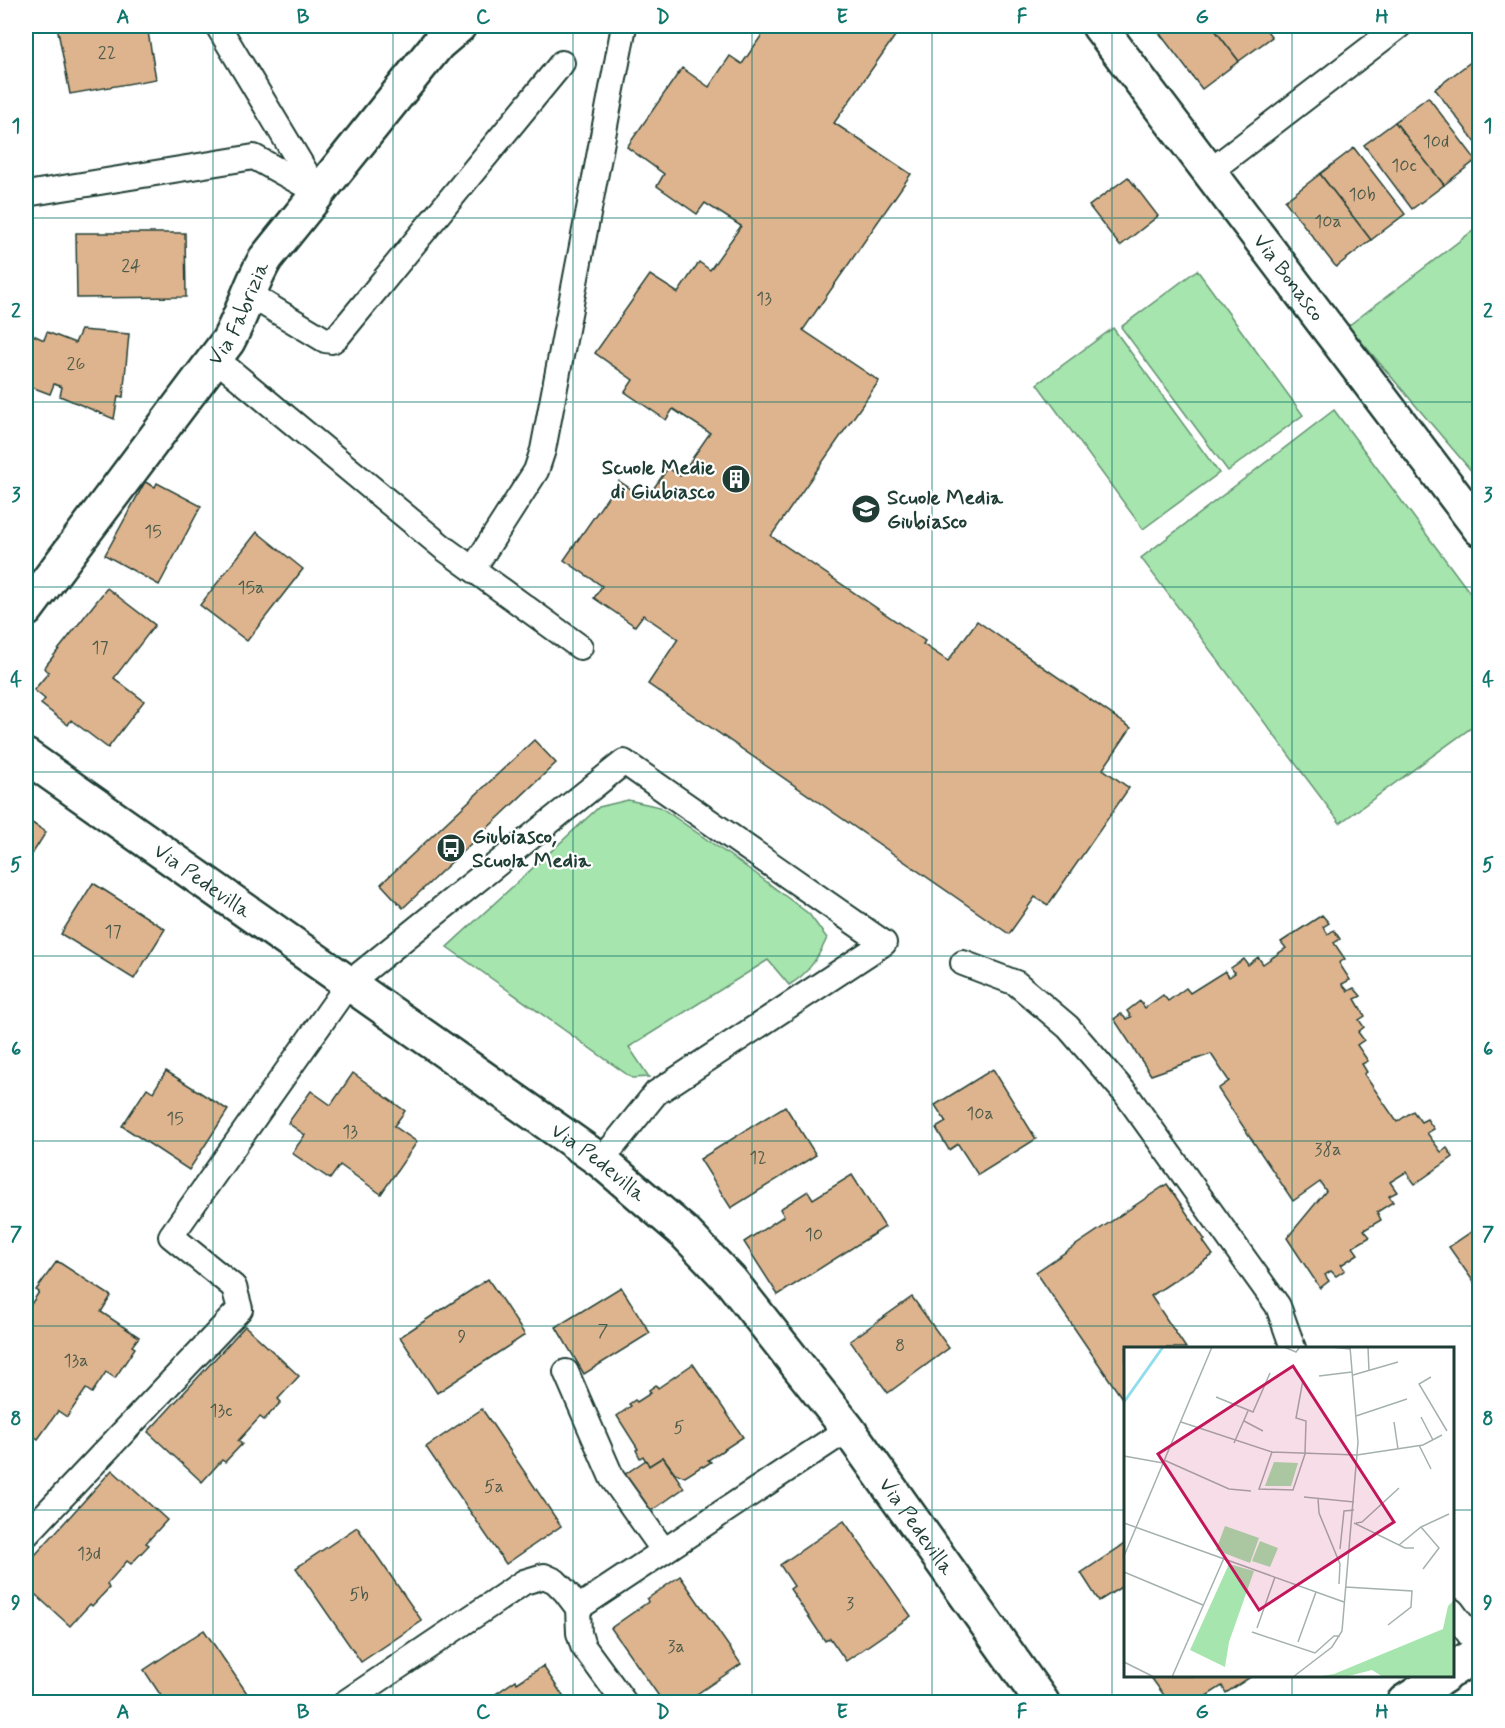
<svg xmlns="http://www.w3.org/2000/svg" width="1505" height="1728" viewBox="0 0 1505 1728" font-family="Mynerve,sans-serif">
<rect width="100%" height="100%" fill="#fff"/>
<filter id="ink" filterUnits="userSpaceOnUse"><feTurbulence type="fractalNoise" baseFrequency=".0167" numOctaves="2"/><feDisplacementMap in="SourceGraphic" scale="12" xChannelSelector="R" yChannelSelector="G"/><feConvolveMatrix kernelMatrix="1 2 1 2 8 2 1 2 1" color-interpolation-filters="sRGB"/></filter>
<g filter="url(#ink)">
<g fill="#a6e5ae" stroke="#629171" stroke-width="1.5">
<path d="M1479,226V480L1348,326Z"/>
<path d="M1197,270L1303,415L1228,471L1121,327Z"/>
<path d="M1113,328L1219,473L1143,529L1037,384Z"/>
<path d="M1334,410L1479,605V722L1340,823L1141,558Z"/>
<path d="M628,800L660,807L755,873L809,914L827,938C818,958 808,974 789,985L768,960L629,1047L649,1077L632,1078L447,947L599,807Z"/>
</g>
<g fill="#deb48e" stroke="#1f3d34" stroke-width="1.5">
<path d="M57,26H147L156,79L70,94Z"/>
<path d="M768,26H902L834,123L911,174L803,330L879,381L771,536L925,641L923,644L948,661L977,621L1131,728L1103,769L1129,788L1048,905L1035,897L1009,934L648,684L678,639L643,615L635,626L594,598L602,586L564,560L619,481L646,499L668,468L680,476L710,433L673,409L666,420L625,392L633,380L595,353L650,275L678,293L699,262L710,270L741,226L705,203L697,214L657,186L664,174L627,147L682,68L709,87L730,56L742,64Z"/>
<path d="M1154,26H1212L1239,61L1202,89Z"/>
<path d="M1212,26H1263L1272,37L1239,61Z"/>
<path d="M1472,61L1480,71V148L1435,89Z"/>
<path d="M1428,97L1476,160L1444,185L1395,122Z"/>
<path d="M1395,122L1444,185L1412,209L1364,145Z"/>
<path d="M1354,148L1405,214L1371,240L1320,174Z"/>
<path d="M1320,174L1371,240L1336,267L1285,201Z"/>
<path d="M1128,177L1158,216L1120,246L1089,206Z"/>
<path d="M76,233H185L186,297L77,298Z"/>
<path d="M81,330L129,334L123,397L118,396L114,419L60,396L62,387L54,384L50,394L26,385V338L28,339L31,334L44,340L47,332L75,343Z"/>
<path d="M145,482L155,487L157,483L201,506L159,585L105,555Z"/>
<path d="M257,532L303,569L247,641L200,605Z"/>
<path d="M107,588L155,625L114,678L144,701L108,748L71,720L68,725L41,704L45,699L34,690L49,672L44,668Z"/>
<path d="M534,740L556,763L403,908L381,884Z"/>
<path d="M26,819L46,832L26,864Z"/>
<path d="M93,883L165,929L134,979L61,934Z"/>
<path d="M1322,915L1329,923L1323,927L1328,934L1334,930L1340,939L1334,943L1345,959L1339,963L1350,980L1342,984L1348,991L1354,988L1361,996L1355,999L1365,1016L1359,1020L1364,1027L1358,1032L1364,1040L1357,1045L1368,1061L1362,1064L1367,1072L1364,1074L1397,1122L1413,1111L1421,1122L1427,1119L1434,1129L1427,1133L1441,1152L1447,1148L1453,1157L1415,1184L1406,1172L1390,1182L1397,1192L1389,1196L1393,1202L1377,1212L1381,1220L1364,1230L1370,1237L1353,1247L1358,1254L1341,1265L1345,1270L1336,1276L1331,1271L1325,1275L1329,1281L1320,1288L1287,1238L1326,1191L1320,1182L1293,1201L1218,1089L1229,1081L1211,1054L1151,1075L1114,1019L1121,1014L1126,1019L1131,1017L1127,1011L1140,1001L1145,1008L1163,995L1168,1001L1186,988L1190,993L1225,971L1229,977L1235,973L1231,968L1244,959L1248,965L1258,957L1263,964L1286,948L1281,942Z"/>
<path d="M993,1069L1036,1139L978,1175L958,1144L949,1150L936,1128L946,1122L935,1105Z"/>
<path d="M166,1071L228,1110L189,1170L122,1126L147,1088L153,1092Z"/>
<path d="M353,1073L405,1111L394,1126L417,1142L381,1194L340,1165L330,1179L292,1153L305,1135L288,1123L311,1091L331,1105Z"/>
<path d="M785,1106L816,1155L731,1208L700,1159Z"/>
<path d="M852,1175L885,1227L778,1295L744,1242L784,1216L780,1209L808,1191L813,1199Z"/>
<path d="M1167,1184L1205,1240L1203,1241L1213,1255L1151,1296L1186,1348H1126V1404L1036,1272Z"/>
<path d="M1480,1226V1291L1449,1247Z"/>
<path d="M57,1261L111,1296L101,1312L139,1337L132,1346L135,1348L115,1378L106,1372L92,1393L86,1389L67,1417L58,1411L38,1439L26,1431V1312L39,1292L36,1290Z"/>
<path d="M488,1279L525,1335L437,1393L400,1337Z"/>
<path d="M621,1287L650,1333L584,1374L556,1327Z"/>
<path d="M912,1297L949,1348L888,1393L850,1341Z"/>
<path d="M245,1326L299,1376L278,1399L281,1402L264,1420L260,1417L238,1441L242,1444L225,1462L222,1460L202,1482L148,1432Z"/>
<path d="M693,1364L743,1437L708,1460L711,1462L703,1467L702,1466L685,1477L675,1473L663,1457L649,1466L643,1456L640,1458L636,1450L638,1449L617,1416L631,1406L629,1404L635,1400L637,1402L651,1393L649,1390L656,1385L658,1388Z"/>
<path d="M482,1409L561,1526L506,1564L426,1447Z"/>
<path d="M663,1457L684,1488L647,1514L621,1477L646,1460L649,1466Z"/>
<path d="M112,1470L167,1520L146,1543L149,1545L131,1564L127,1561L107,1584L109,1588L92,1606L90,1604L70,1626L26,1586V1565Z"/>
<path d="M844,1521L911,1616L846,1661L830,1638L825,1641L790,1589L794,1586L780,1565Z"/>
<path d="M357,1527L422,1621L361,1662L296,1568Z"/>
<path d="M1126,1543V1584L1099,1601L1081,1573Z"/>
<path d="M680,1576L741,1664L685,1702H663L611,1628L648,1602L647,1599Z"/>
<path d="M204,1630L253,1702H165L144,1670Z"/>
<path d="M543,1666L567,1702H484L516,1680L517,1683Z"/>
<path d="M1150,1676H1252L1226,1693L1222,1686L1197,1702H1169Z"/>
</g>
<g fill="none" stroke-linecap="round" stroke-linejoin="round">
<g stroke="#1f3d34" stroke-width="28">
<g id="lane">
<path d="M218,26L317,191"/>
<path d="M1209,172L1399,26"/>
<path d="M26,194L254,157L319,193"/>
<path d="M250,295L325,340L332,341L338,336L562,63"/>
<path d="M216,359L445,549L580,647"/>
<path d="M473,569L536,471L543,450L624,26"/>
<path d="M963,963L1016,983L1068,1027L1126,1094L1278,1306L1293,1348"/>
<path d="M566,1372L612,1478L664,1551"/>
<path d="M26,1535L240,1309L234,1287L171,1236L349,983L624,762L884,943L656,1093L601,1161"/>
<path d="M578,1608L848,1429"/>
<path d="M1452,1611L1480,1649"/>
<path d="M346,1702L524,1582L544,1576L555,1581L565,1591L578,1608L579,1633L583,1646L624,1702"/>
</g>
</g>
<g stroke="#1f3d34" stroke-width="38">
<g id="street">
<path id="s1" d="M1099,26L1480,529"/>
<path id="s2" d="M26,610L228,341C243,314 250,284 266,258L438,44L459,26"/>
<path id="s3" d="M26,756L601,1161L685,1233L731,1281L848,1429L1042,1702"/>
<path d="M1452,1670L1480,1651"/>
<path d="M1404,1702L1444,1676"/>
</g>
</g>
<use href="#lane" stroke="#fff" stroke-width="24"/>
<use href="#street" stroke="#fff" stroke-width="33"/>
</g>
</g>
<path fill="none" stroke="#0f766e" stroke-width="1.5" stroke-opacity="0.55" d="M213,26V1702M393,26V1702M573,26V1702M752,26V1702M932,26V1702M1112,26V1702M1292,26V1348M26,218H1480M26,402H1480M26,587H1480M26,772H1480M26,956H1480M26,1141H1480M26,1326H1480M26,1510H1126M1452,1510H1480M1292,1676V1702"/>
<defs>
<g id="building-disc" transform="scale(1.5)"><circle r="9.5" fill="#1f3d34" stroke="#fff"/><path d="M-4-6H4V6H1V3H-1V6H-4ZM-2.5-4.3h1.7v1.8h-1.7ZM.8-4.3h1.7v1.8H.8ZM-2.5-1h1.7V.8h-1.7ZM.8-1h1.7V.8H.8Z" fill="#fff"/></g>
<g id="school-disc" transform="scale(1.5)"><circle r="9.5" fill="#1f3d34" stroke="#fff"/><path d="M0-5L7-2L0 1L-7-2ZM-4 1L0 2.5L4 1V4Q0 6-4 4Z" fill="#fff"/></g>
<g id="bus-disc" transform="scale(1.5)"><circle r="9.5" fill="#1f3d34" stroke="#fff"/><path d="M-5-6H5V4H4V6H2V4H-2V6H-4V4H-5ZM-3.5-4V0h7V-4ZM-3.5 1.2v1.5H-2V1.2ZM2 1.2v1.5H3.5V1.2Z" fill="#fff"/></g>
</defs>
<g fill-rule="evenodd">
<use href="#building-disc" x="736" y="479"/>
<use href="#school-disc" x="866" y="509"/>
<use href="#bus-disc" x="451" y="848"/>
</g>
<g text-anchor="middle" stroke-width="4.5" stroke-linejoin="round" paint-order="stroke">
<g font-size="18" fill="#4f5b4a">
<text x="107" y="58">22</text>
<text x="1436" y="147">10d</text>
<text x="1404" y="171">10c</text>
<text x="1362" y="200">10b</text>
<text x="1328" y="227">10a</text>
<text x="131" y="271">24</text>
<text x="764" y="304">13</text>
<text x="76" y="369">26</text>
<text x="153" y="537">15</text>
<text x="251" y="593">15a</text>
<text x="100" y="653">17</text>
<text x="113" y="937">17</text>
<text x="980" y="1119">10a</text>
<text x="175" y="1124">15</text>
<text x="350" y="1137">13</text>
<text x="1328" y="1155">38a</text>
<text x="758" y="1163">12</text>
<text x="814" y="1240">10</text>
<text x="603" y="1336">7</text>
<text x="462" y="1342">9</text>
<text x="900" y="1351">8</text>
<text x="76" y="1366">13a</text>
<text x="221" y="1416">13c</text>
<text x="679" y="1433">5</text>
<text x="494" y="1492">5a</text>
<text x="89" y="1559">13d</text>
<text x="359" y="1600">5b</text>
<text x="850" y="1609">3</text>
<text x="676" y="1652">3a</text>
</g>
<g font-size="21" fill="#1f3d34" stroke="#fff">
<text dy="7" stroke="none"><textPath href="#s1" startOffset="315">Via Bonasco</textPath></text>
<text dy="7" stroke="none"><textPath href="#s2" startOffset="366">Via Fabrizia</textPath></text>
<text dy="7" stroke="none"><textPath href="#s3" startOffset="216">Via Pedevilla</textPath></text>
<text dy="7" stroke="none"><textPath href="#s3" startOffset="702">Via Pedevilla</textPath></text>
<text dy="7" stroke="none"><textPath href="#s3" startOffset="1188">Via Pedevilla</textPath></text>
</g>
<g font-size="21" font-weight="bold" fill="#1f3d34" stroke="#fff" text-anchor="start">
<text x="715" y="474" text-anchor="end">Scuole Medie<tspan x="715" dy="24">di Giubiasco</tspan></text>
<text x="887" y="504">Scuole Media<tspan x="887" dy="24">Giubiasco</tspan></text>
<text x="472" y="843">Giubiasco,<tspan x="472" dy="24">Scuola Media</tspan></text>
</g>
</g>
<g transform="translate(1124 1347)">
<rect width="330" height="330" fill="#fff"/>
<path d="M150,115L174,116L167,139H141ZM101,179L135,191L126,216L92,203ZM136,194L154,201L146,220L128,214ZM105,217L130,224L105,295L101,320L66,303ZM330,253V330H259L248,323L221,330H191L210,327L319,282L324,259Z" fill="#a6e5ae"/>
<path fill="none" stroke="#8fdded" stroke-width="3" d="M0,55L39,0"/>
<path fill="none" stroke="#a5b1ae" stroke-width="1.5" d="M160,0L172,5L176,0M207,0L226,2M244,0L245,24M229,28L274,15M195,29L228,25M307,30L295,37L323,84M92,50L129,65L146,26M232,69L283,52M297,70L309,93M120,74L139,84M57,75L148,105L233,108L299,98L318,88M270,75L274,102M110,96L124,64M295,98L307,122M148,105L135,142L169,143L181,107L182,74L172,71L179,33M0,109L39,116M40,113L105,142L127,144M180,150L230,155M194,151L195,166L216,217L215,237M0,176L220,255M230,176L281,201H290M232,176L238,175L275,141M297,180L315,201L299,222M275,198L297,180L325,167M216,202L220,164L230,163M0,209L88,0M0,225L79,258M221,240L288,244L287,260L264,278M133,281L151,230M128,285L191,306L210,289H216M174,295L192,245M0,315L30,330M48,330L100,211M169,330L208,300L218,284L234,95L226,0"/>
<path fill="#c2185b" fill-opacity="0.15" stroke="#c2185b" stroke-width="3" d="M169,19L270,175L135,263L34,107Z"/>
<rect width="330" height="330" fill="none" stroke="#1f3d34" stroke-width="3"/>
</g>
<rect width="1505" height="1728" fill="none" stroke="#fff" stroke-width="66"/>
<rect x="33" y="33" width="1439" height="1662" fill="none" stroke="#0f766e" stroke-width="2"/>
<g font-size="20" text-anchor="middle" font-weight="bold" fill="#0f766e">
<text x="123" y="23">A</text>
<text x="303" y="23">B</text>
<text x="483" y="23">C</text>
<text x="663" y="23">D</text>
<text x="842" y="23">E</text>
<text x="1022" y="23">F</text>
<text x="1202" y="23">G</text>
<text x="1382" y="23">H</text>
<text x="16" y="132">1</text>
<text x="1488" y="132">1</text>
<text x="16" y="317">2</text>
<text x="1488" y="317">2</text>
<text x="16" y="501">3</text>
<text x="1488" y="501">3</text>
<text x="16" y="686">4</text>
<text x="1488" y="686">4</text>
<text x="16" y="871">5</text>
<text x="1488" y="871">5</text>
<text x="16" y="1055">6</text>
<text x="1488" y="1055">6</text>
<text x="16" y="1240">7</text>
<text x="1488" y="1240">7</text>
<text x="16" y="1425">8</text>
<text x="1488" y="1425">8</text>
<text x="16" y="1609">9</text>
<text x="1488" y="1609">9</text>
<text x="123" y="1718">A</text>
<text x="303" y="1718">B</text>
<text x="483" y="1718">C</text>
<text x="663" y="1718">D</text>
<text x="842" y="1718">E</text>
<text x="1022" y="1718">F</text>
<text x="1202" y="1718">G</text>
<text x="1382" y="1718">H</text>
</g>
</svg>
